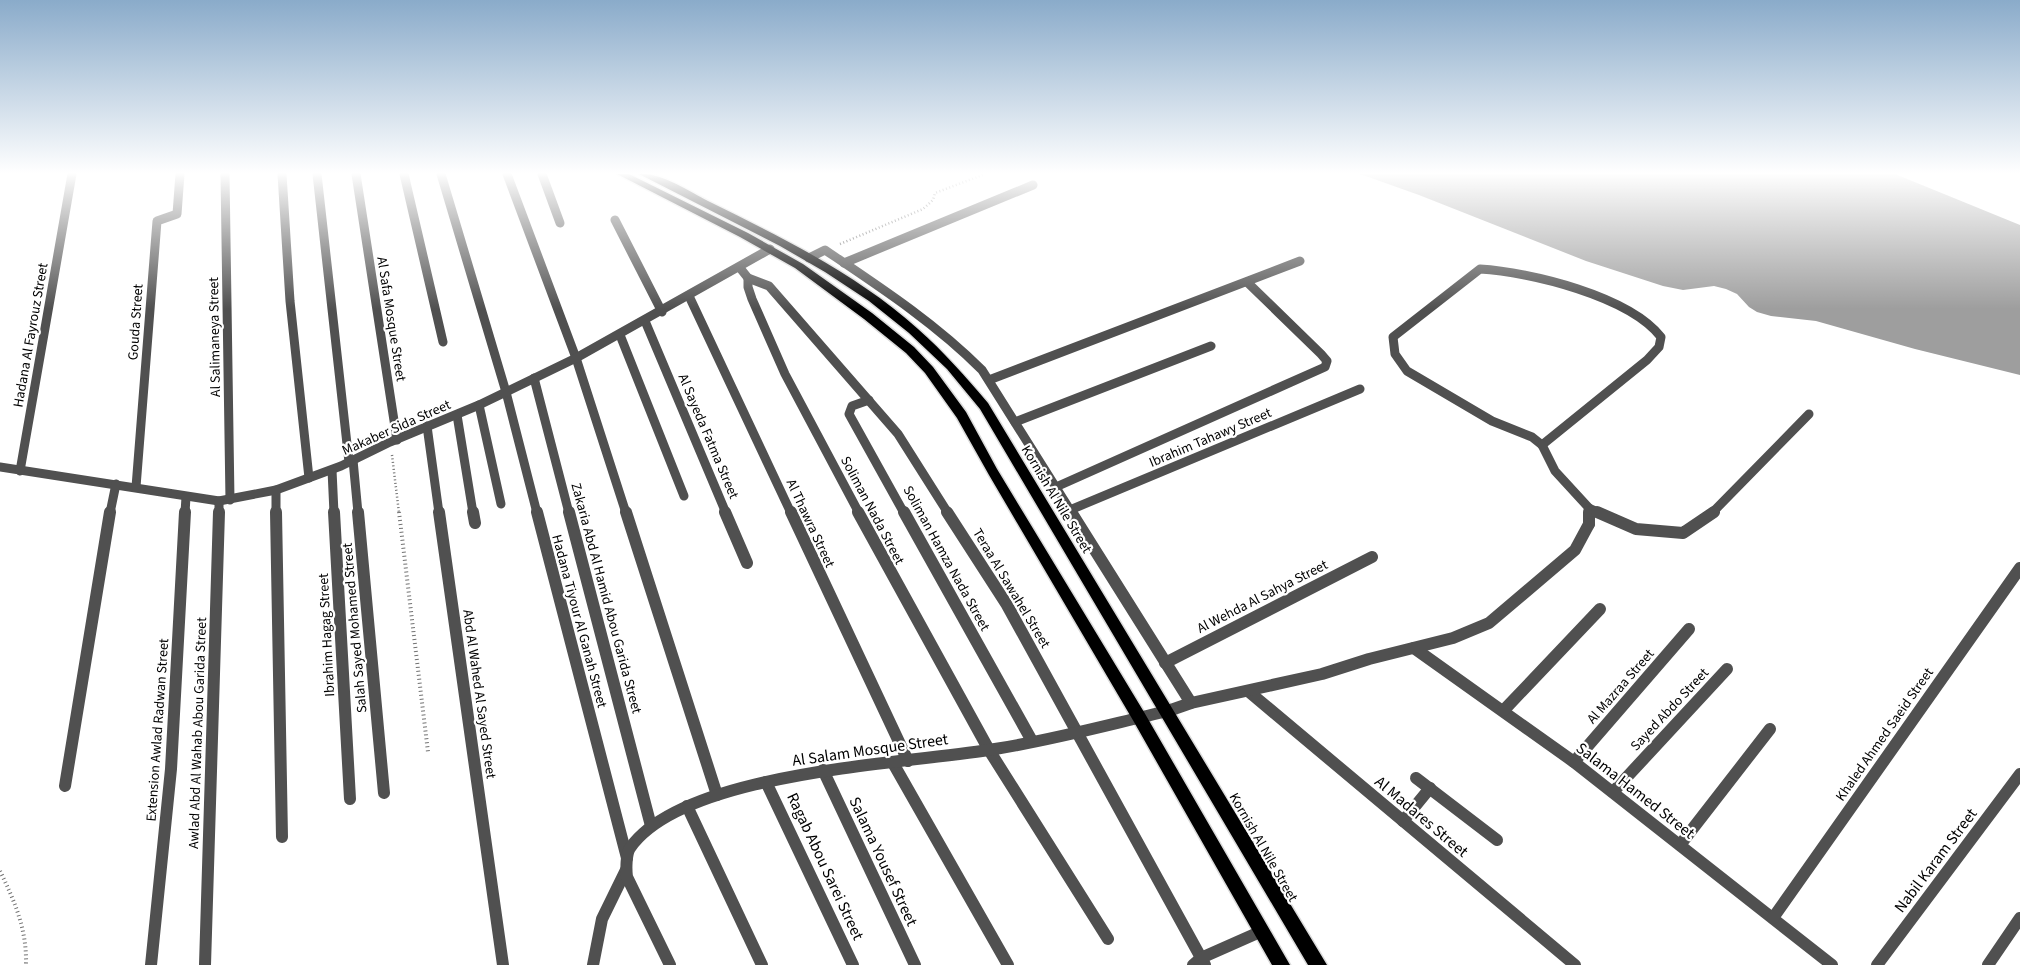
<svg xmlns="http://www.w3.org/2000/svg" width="2020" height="965" viewBox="0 0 2020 965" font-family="'Source Sans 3',sans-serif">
<rect width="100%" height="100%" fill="#fff"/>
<path fill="#9e9e9e" d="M1360,174H1895L2020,225V375L1915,349L1816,321L1771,316L1757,312L1749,307L1737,294L1726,289L1714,286L1683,290L1663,286L1586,261L1419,195Z"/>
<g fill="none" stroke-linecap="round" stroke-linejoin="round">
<g stroke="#dbdbdb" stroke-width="3">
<g id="primary">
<path d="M617,174H629L748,233L803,264L872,313L914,347L933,367L966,412L997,469L1144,712L1290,965H1272L1134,722L989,475L957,418L925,373L906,353L864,319L795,268L740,237Z"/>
<path d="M639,174C660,172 690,192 708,201C781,237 857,274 918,329C944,352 966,377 988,403L1327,965H1308L980,409L947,369L909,333L869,301L825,272L780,246Z"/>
</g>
</g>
<g stroke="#727272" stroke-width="2.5" stroke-dasharray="1 2.5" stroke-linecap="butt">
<path d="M840,244L923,209L933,200L935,193L985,174"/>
<path d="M392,455L399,513"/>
</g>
<g stroke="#727272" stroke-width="4" stroke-dasharray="1 3" stroke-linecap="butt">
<path d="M399,512L428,752"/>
<path d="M0,871C15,902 27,930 26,965"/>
</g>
<g stroke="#505050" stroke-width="9">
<path d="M1480,269C1530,272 1629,296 1661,337L1659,347L1647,360L1542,445L1532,437L1492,421L1407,371L1395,354L1393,337Z"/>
<path d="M989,380L1300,261"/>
<path d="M1542,445L1555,471L1589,508V513"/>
<path d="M1589,508L1600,513"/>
<path d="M1712,513L1809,414"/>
</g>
<g stroke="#505050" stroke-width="12">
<path d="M1589,512V524"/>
<path d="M1597,512L1636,529L1683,533L1714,512"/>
<path d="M1416,778L1497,840"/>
<path d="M1403,821L1430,788"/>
</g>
<g stroke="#505050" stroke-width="9">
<path d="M225,174L230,500"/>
<path d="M282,174L290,301L309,478"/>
<path d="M317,174L349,462"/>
<path d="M356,174L397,440"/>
<path d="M404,174L443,342"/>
<path d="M441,174L506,392L537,513"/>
<path d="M507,174L576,358L626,513"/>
<path d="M542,174L560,223"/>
<path d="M615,220L662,312"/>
<path d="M809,258L825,250C880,287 935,323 982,370L1072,513"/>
<path d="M844,263L1033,185"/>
<path d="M740,268L748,278L769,286L898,434L948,513"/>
<path d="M748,278V287L752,299L785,374L859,513"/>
<path d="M689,296L791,513"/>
<path d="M645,321L726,513"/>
<path d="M620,335L684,496"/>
<path d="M534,378L569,513"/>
<path d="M869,400L852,406L849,414L904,513"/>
<path d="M479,405L501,504"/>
<path d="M457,415L473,513"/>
<path d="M1015,422L1211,346"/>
<path d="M427,426L439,513"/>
<path d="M353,460L358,513"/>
<path d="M0,467L219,501L276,490L341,466L390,442L479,405L576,358L770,249"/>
<path d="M332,470L334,513"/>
<path d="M20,471L72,174"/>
<path d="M136,487L157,221L177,214L180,174"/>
<path d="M1056,487L1325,367L1327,361L1321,354L1247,282"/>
<path d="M276,490V513"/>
<path d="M1070,510L1360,389"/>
<path d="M110,513L116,484"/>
<path d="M185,513L186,497"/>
<path d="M219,513V501"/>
</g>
<g stroke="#505050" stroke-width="12">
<path d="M276,512L282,837"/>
<path d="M334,512L350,799"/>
<path d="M358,512L384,793"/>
<path d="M439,512L503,965"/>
<path d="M473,512L475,523"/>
<path d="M537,512L627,858"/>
<path d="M569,512L651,826"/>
<path d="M626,512L717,795"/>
<path d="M725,512L747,563"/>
<path d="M791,512L908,761"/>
<path d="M858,512L989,750L1108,939"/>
<path d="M904,512L1032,741"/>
<path d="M947,512L1007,605L1205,965"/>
<path d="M1071,512L1191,703"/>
<path d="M1414,648L1574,762L1832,965"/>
<path d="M1165,663L1372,557"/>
<path d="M1248,691L1575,965"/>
<path d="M1504,710L1600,609"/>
<path d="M1574,762L1689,629"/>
<path d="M893,763L1008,965"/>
<path d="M823,770L915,965"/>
<path d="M766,782L853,965"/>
<path d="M65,786L110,512"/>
<path d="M1613,792L1727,669"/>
<path d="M687,806L762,965"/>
<path d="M1680,845L1770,729"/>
<path d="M1773,918L2020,568"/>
<path d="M151,965L171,769L185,512"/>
<path d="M205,965L219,512"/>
<path d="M593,965L602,919L626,870"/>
<path d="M670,965L627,877C626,869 626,854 630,848C684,771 906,764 995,749C1053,740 1111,724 1168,711L1191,703L1322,674L1369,659L1453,638L1489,623L1575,550L1589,524"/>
<path d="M1193,965L1201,958L1262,931"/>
<path d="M1877,965L2020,774"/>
<path d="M1988,965L2020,918"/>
</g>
<use href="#primary" fill="#000" fill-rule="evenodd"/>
</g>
<linearGradient id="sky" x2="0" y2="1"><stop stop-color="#8aabca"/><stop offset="0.56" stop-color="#fff"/><stop offset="1" stop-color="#fff" stop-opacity="0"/></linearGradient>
<rect width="2020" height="309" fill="url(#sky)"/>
<g text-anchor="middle" stroke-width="4.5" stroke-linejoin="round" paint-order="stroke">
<g font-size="14" fill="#000" stroke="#fff">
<text transform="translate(392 319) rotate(81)" y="5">Al Safa Mosque Street</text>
<text transform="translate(135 322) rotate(-86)" y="5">Gouda Street</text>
<text transform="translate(30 335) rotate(-80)" y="5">Hadana Al Fayrouz Street</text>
<text transform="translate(214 337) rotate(-91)" y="5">Al Salimaneya Street</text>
<text transform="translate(396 427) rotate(-24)" y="5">Makaber Sida Street</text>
<text transform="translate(709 436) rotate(67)" y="5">Al Sayeda Fatma Street</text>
<text transform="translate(1210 437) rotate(-23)" y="5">Ibrahim Tahawy Street</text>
<text transform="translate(1057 499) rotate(59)" y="5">Kornish Al Nile Street</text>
<text transform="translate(873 510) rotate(62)" y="5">Soliman Nada Street</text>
<text transform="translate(811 523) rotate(65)" y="5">Al Thawra Street</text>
<text transform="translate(947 558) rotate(61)" y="5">Soliman Hamza Nada Street</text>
<text transform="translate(1012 588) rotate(59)" y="5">Teraa Al Sawahel Street</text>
<text transform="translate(1262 596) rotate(-27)" y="5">Al Wehda Al Sahya Street</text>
<text transform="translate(607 598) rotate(75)" y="5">Zakaria Abd Al Hamid Abou Garida Street</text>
<text transform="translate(580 621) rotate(75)" y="5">Hadana Tiyour Al Ganah Street</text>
<text transform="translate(354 628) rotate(-95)" y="5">Salah Sayed Mohamed Street</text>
<text transform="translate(326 635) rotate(-93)" y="5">Ibrahim Hagag Street</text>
<text transform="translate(1620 686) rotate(-49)" y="5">Al Mazraa Street</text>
<text transform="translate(480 694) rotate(82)" y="5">Abd Al Wahed Al Sayed Street</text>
<text transform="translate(1669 709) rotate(-47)" y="5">Sayed Abdo Street</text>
<text transform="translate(157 730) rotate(-86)" y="5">Extension Awlad Radwan Street</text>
<text transform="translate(197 733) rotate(-88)" y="5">Awlad Abd Al Wahab Abou Garida Street</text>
<text transform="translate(1884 734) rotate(-55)" y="5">Khaled Ahmed Saeid Street</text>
<text transform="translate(1264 847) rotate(60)" y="5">Kornish Al Nile Street</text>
</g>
<g font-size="16" fill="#000" stroke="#fff">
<text transform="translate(870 749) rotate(-8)" y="6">Al Salam Mosque Street</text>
<text transform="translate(1636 790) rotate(38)" y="6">Salama Hamed Street</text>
<text transform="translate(1422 816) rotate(40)" y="6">Al Madares Street</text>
<text transform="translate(1935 860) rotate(-53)" y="6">Nabil Karam Street</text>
<text transform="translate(884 861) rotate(65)" y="6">Salama Yousef Street</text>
<text transform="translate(826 866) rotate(65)" y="6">Ragab Abou Sarei Street</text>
</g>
</g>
</svg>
